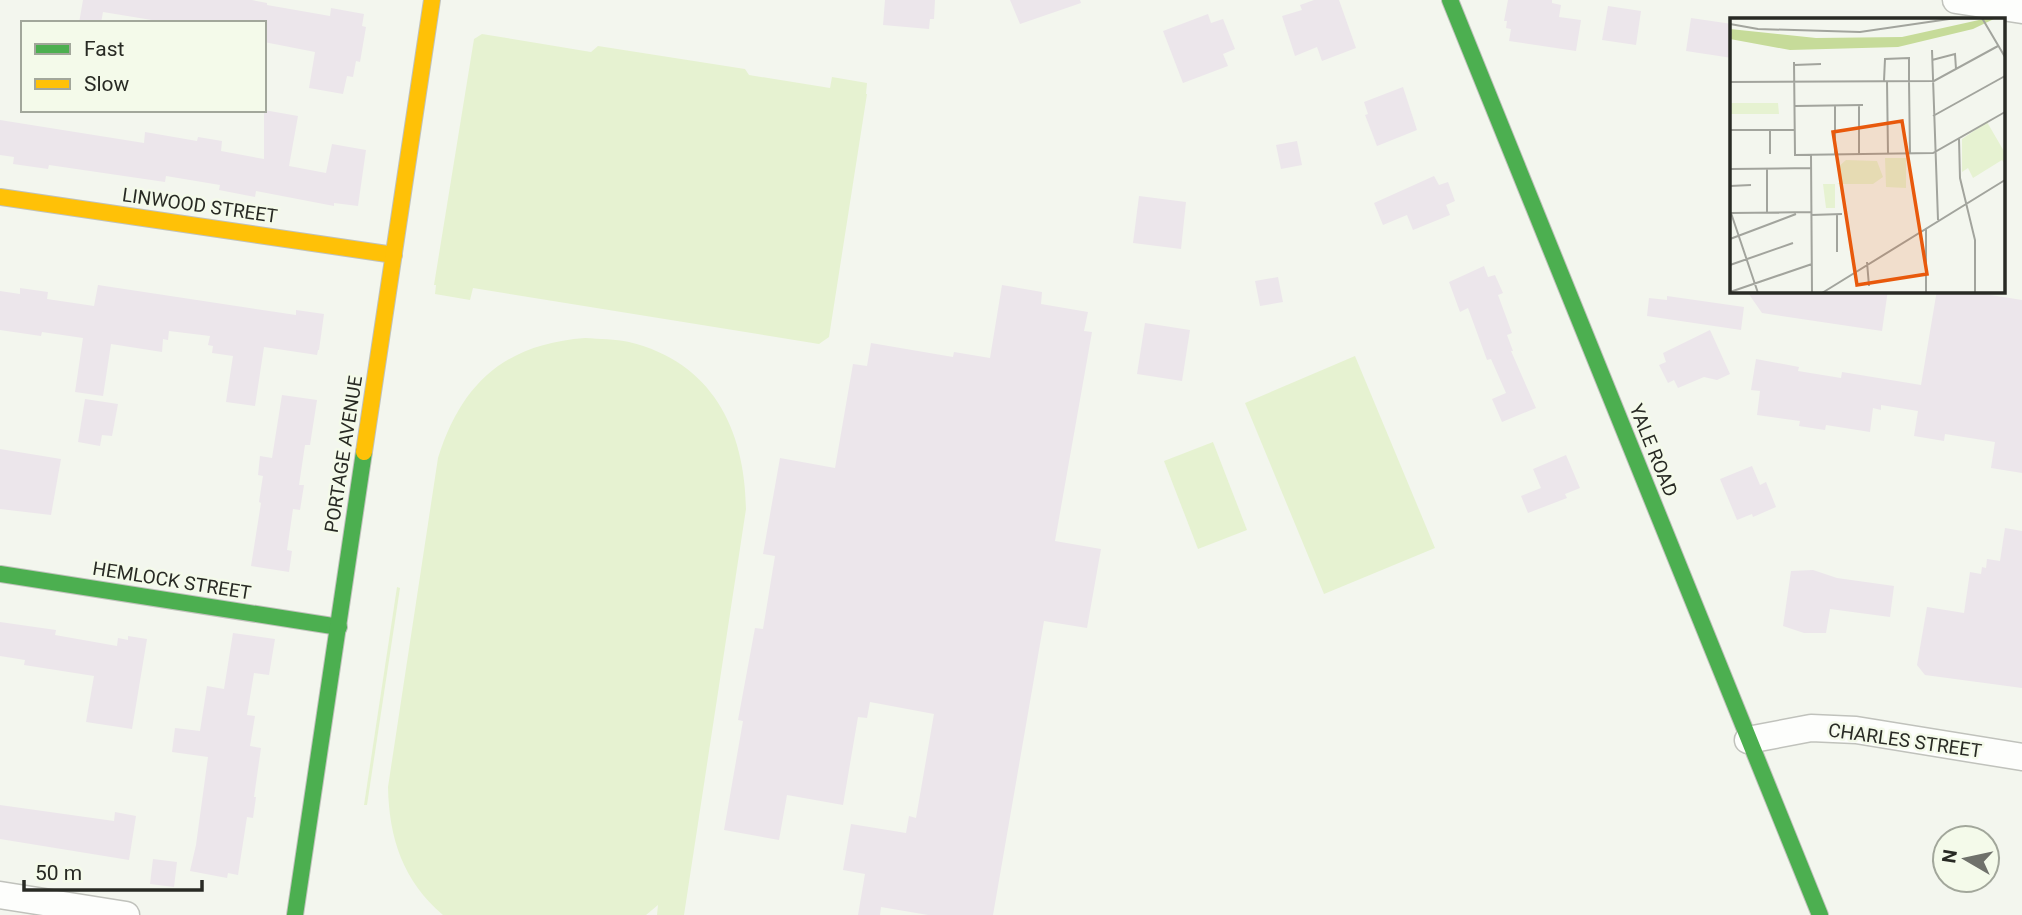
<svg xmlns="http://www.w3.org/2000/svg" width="2022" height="915" viewBox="0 0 2022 915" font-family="Roboto,sans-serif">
<rect width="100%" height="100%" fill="#f3f6ee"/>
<g fill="#e6f2d1">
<path d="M482,34L591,52L598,46L745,69L749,75L830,88L832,77L867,83L866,94H867L829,337L819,344L473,288L470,300L435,294L436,285H434L474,39Z"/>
<path d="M585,338C600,339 615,339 629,342C712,362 745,429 746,509L684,915H657L658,905L646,915H443C403,881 389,838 388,787L438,458C462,382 506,344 585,338Z"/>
<path d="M1355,356L1435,548L1324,594L1245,403Z"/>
<path d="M1213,442L1247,530L1198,549L1164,461Z"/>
<path d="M397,587L400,588L367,805H364Z"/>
</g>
<g fill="#ece6eb">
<path d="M83,0H252L267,3V5L330,16L331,8L364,14L362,26L366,27L360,62L356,61L353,77L347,76L343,94L309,88L315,52L264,42V23H170L103,12L101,23H79Z"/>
<path d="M885,0H935L934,19H930L929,29L883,25Z"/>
<path d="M1010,0H1080L1081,3L1020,24Z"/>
<path d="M1314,0H1339L1356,48L1322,61L1317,47L1295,56L1282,16L1302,10L1300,5Z"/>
<path d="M1508,0H1552V3L1561,5L1559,17L1581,20L1576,51L1509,41L1511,29L1506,28L1507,21H1504Z"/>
<path d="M1608,6L1641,11L1636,45L1602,40Z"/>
<path d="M1208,14L1211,23L1223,19L1235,49L1223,54L1228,66L1183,83L1163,31Z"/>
<path d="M1691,18L1732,24V58L1686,51Z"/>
<path d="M1403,87L1417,130L1377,146L1365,115L1368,114L1364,102Z"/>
<path d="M264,110L298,116L289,166L326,173L332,144L366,150L358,206L334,203V206L256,191L255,197L219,190L220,185L166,176L165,182L49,165L48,169L13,164L14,157L0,155V120L144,143L145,132L197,141L198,137L222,141L221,151L264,159Z"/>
<path d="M1297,141L1302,165L1281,169L1276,145Z"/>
<path d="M1434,176L1439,185L1448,182L1455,201L1446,205L1450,215L1413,230L1407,215L1383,225L1374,203Z"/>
<path d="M1139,196L1186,202L1181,249L1133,243Z"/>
<path d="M1484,266L1488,277L1495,275L1503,293L1498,295L1512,333L1507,335L1513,351H1511L1536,408L1502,422L1492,399L1506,393L1491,359L1487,360L1468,308L1460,312L1449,282Z"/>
<path d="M1278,277L1283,302L1260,306L1255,281Z"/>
<path d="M98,285L296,315V310L324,314L319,350H318L317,355L264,347L255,406L226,402L233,356L212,353L213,346L208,345L210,336L169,331L168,340L163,339L162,352L111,344L103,396L75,392L83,338L42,332L41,336L0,330V291L20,294V288L48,292L47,299L94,306Z"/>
<path d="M1002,285L1042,292L1041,304L1088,312L1084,331L1092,332L1055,541L1101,549L1087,628L1044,621L993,915H928L881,907L880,915H858L865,874L843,870L851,824L906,833L909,816L916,818L934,714L870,702L867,718L858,717L843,805L787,795L779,840L724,830L743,721L738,720L755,628L763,629L775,556L763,554L780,458L835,468L853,364L867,366L871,343L953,357L954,352L990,358Z"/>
<path d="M1746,290H1888L1882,331L1762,313Z"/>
<path d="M1937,290H1959L2022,300V473L1991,468L1995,442L1945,434L1944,441L1914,436L1918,411L1881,405V410L1873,408L1870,432L1826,425L1825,430L1799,426L1800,421L1757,415L1760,391L1751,390L1756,359L1799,367L1798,371L1841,378L1842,372L1921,385Z"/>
<path d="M1667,296L1744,307L1741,330L1647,316L1649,298L1667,300Z"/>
<path d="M1145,323L1190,330L1182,381L1137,374Z"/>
<path d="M1710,330L1730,374L1717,380L1704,377L1678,388L1674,380L1668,383L1659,365L1666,362L1663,353Z"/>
<path d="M282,395L317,400L310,445H305L299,485H304L300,510L293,509L287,550L292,551L289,572L251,566L261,503L259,502L263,476L258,475L260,456L272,458Z"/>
<path d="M85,399L118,404L112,436L102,435L100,446L78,442Z"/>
<path d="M0,449L61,459L51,515L0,509Z"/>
<path d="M1566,455L1580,488L1565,494L1567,498L1528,513L1521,496L1541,488L1533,469Z"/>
<path d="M1752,466L1760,485L1766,482L1776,507L1753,517L1752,514L1737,520L1720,479Z"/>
<path d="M2005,528L2022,531V688L1925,675L1917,665L1927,607L1964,613L1970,572L1981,574L1982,567L1986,568L1987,559L2000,561Z"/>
<path d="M1813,570L1837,578L1894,586L1890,617L1830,609L1826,633H1804L1783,626L1791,571Z"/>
<path d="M0,622L56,630L55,635L117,646L118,638L128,640V636L147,639L132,729L86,722L94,676L24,665L25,660L0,656Z"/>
<path d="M233,633L275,639L269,675L254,673L247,715L255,716L250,746L261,748L254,797H256L253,818L247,817L238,875L228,873L227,878L190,871L196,845L208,757L172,752L175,728L200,731L207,686L224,689Z"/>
<path d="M0,805L114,821L115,812L136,816L129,860L0,839Z"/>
<path d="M153,859L177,862L174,887L150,884Z"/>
</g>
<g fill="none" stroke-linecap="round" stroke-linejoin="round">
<g stroke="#c0c2bc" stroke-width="29">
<g id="street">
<path d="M1956,0L2022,10"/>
<path d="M1748,740L1811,728L1856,730L2022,757"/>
<path d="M0,895L126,915"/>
</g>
</g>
<g stroke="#c0c2bc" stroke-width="18">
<g id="fast">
<path d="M1450,0L1820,915"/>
<path d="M0,574L339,627"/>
<path d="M295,915L364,452"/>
</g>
</g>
<g stroke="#c0c2bc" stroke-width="18">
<g id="slow">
<path d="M0,197L394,255"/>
<path d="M364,452L432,0"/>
</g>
</g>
<use href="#street" stroke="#fdfefc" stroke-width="26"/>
<use href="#fast" stroke="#4caf50" stroke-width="16"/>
<use href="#slow" stroke="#ffc107" stroke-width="16"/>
</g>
<g text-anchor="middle" stroke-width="5" stroke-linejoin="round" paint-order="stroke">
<g font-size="19" fill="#282a24" stroke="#f4faea">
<text transform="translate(200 205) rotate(8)" y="7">LINWOOD STREET</text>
<text transform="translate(1654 450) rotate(68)" y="7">YALE ROAD</text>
<text transform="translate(343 454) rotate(-81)" y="7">PORTAGE AVENUE</text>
<text transform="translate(172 580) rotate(9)" y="7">HEMLOCK STREET</text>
<text transform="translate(1905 740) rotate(8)" y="7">CHARLES STREET</text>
</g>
</g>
<g transform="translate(1730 18)">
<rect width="275" height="275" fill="#f3f6ee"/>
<path d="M0,85H48L49,96H0ZM257,104L275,135V146L272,142L243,160L238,150L232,154V121ZM155,140H176V170L156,169ZM116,142L147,143L153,159L143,166H107L111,164L107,150ZM93,166H105V190H96Z" fill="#e6f2d1"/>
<path d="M258,0H266L243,11L168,29L60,32L0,21V11L86,20L172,19Z" fill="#c6db99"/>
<path fill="none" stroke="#a2a49d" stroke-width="2" d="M252,0L275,39M0,6L28,11L130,14L226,0M202,32L208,202M202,42L225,36L226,51M64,44L65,137L203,135L275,94M64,47L91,46M154,63L155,41L179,40V63M157,63L158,136M179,63L180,136M0,64L204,63L268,28M105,87V137M129,87V136M65,88L133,87M203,98L275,58M0,112H65M229,121L230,160L245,222V275M40,136V112M81,137L82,275M0,151L81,150M37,151V195M0,168L21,167M0,195L81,194M1,195L28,275M81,197L112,196M196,210V275M0,221L66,196M107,234V196M137,244L139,268M0,247L63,225M0,274L82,246M92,275L275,162"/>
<path fill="#e8590c" fill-opacity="0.15" stroke="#e8590c" stroke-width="3.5" d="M172,103L197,256L127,267L103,114Z"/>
<rect width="275" height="275" fill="none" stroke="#282a24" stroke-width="3.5"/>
</g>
<rect x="21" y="21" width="245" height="91" fill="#f4faea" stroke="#a2a79b" stroke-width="2"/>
<rect x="35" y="44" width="35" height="10" fill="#4caf50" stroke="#a2a79b" stroke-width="2"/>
<text x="84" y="56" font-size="21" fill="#282a24">Fast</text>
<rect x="35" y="79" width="35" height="10" fill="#ffc107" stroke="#a2a79b" stroke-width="2"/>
<text x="84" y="91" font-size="21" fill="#282a24">Slow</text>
<g transform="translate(1966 859) rotate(279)"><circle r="33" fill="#f4faea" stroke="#a2a79b" stroke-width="2"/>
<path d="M0-5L12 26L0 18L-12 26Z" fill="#6f716b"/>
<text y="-10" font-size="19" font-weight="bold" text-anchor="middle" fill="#282a24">N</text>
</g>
<path d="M24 880v10h178v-10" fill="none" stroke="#282a24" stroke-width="3.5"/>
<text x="35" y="880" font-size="21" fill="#282a24" stroke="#f4faea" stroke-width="5" paint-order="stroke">50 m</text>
</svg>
